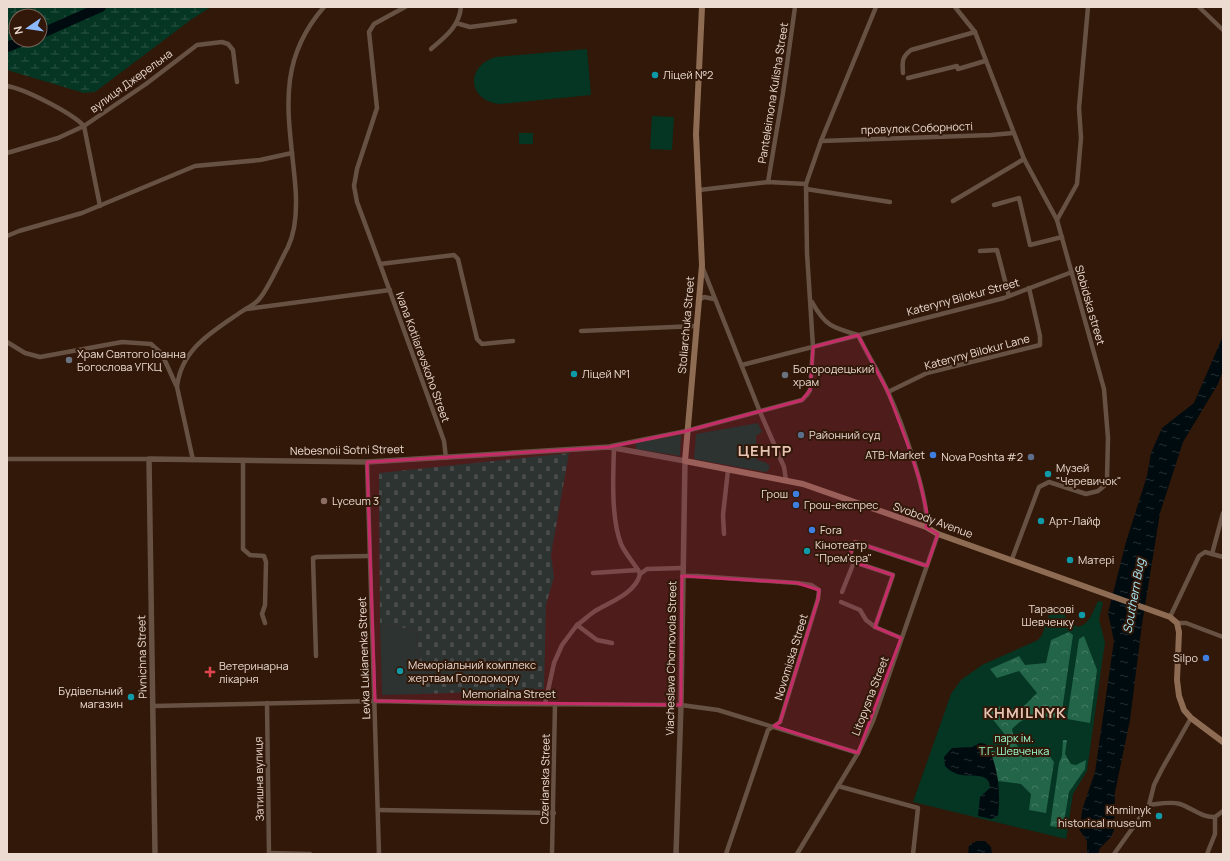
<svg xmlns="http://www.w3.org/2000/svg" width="1230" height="861" viewBox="0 0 1230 861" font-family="Manrope,sans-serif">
<defs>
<pattern id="forest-crowns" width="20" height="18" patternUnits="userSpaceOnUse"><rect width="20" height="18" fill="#226549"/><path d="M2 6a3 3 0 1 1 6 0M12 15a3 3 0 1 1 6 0" fill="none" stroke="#427a62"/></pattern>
<pattern id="wetland-marsh" width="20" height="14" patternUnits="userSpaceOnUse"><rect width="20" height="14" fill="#053523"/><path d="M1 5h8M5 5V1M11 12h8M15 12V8" fill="none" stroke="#2a5242"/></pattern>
<pattern id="cemetery-stones" width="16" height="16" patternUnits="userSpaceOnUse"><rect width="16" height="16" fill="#053523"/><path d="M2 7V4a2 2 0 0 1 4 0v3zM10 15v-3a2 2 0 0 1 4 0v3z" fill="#2a5242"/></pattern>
<pattern id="water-ripples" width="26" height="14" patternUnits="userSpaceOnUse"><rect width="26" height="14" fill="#000b10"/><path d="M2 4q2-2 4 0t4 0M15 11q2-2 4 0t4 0" fill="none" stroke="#252e32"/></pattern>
</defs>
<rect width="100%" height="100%" fill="#311809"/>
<g fill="#053523">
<path d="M587,49L591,95L501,104C468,102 464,66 496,57Z"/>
<path d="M652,116L674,117L672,150L650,149Z"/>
<rect x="519" y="133" width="14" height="11"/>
<path d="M758,423L762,432L756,436L757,460L765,462L770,466L768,471L765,472L694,459L696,434Z"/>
<path d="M681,435L680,456L636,449V443Z"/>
<path d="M1098,601L1103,602L1099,619L1105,643L1104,649L1087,771L1073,794L1066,839L913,802L951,694L961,680L982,665L1038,640L1042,635L1051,610L1064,612L1067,621L1078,627C1090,624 1093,611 1098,601Z"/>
<path d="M380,624L416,630L424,694L382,695Z"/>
</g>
<g fill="url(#forest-crowns)">
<path d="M1069,632L1073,635L1061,718C1040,717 1028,712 1012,729C1015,746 1018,750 1033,758L1048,754L1054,762L1046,813L1029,810L1031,794L1021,784L998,781L991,751H1001L1008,745L1006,736L987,712L1000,706L1019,711L1037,693L1019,671L997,678L990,669L1019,656L1025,665L1046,663L1051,640Z"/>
<path d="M1084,636L1097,670L1090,723L1067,719L1079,639Z"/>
<path d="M1063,740H1067L1065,754L1071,764L1076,765L1086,760L1085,769L1069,792L1063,828L1050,826L1059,763L1062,756Z"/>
</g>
<path fill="url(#wetland-marsh)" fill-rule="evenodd" d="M7,7H211L192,19L95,92L84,93L7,70ZM16,16H40V40H16Z"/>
<path fill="url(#cemetery-stones)" d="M569,453L551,555L554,577L546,605L544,689L424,694L416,630L380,624L379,473Z"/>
<g fill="url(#water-ripples)">
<path d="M1223,336V370L1218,384L1183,442L1160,513L1142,624L1130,720L1115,792L1114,830L1111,837L1100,848L1098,854H1087V841L1079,829L1083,807L1095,772L1114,641L1108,613L1126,542L1147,476L1151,453L1162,428L1194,403Z"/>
<path d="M980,743L986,744C998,764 1001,792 998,816L991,819L978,816L980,797L990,788C990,772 973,777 962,775C955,774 950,771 945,766L944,757L952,748L972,747Z"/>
<path d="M977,841H985L991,847L992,854H968L969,845Z"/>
</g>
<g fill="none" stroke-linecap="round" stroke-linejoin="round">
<g stroke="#000b10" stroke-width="10">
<path d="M40,34L101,7"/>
<path d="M7,47L25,40"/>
</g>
<g stroke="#665142" stroke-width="4.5">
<path d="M955,7L975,32L1024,159L1057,220L1104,389L1108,438L1107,479L1104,486L1098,491L1086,494L1049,482L1039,487L1012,559"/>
<path d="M1199,7L1223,30"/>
<path d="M456,23L470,27L515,21"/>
<path d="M431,49C445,37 459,27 461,7"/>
<path d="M903,73C902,61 902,57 911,50L975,32"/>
<path d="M908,78L957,66L958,69L985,61"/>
<path d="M7,86C25,89 72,113 84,126L100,206"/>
<path d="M821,141L991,135L1013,133"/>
<path d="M7,153L58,138L84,126L146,84L197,45L222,42L228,44L233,50L237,82"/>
<path d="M768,182L783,93L795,7"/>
<path d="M806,189L890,202"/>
<path d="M699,190L768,182L806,184"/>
<path d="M953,201L1024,159"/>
<path d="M994,205L1019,198L1030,245L1062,237"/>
<path d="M1057,220L1077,184L1081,138L1079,108L1088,7"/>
<path d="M7,236L19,231L82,213L195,166L260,160L292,153"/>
<path d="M980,251L997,250L1009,296"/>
<path d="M380,264L357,202L354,186L357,169L377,108L369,32L374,24L405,7"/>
<path d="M702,266L760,412L784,467L786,480"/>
<path d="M698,301L704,297L714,299"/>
<path d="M812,302C825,326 833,328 858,335C867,354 879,372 888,392C900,418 931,501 926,527"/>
<path d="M247,309L390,290"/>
<path d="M581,331L696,326"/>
<path d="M7,342L25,353L40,357L122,342L151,344L161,353L166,363L176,385"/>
<path d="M742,365L1004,298L1072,272"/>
<path d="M888,392L927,373L1040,345V336L1029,288"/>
<path d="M611,446L686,431L802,400L807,395L810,390L813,347L807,253L806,184L821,141L876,7"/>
<path d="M614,448C613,476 611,518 621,544C625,553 633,562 638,570"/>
<path d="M446,458L444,441L380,264L454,255L458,259L477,339L482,344L513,341"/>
<path d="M7,459H149"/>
<path d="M193,460L177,387C181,349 212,332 241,312C247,308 256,304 260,298C268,289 281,260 288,247C297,228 297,203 295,182C289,116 275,63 324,7"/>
<path d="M243,460V549L250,555L264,556L266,562L265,605L262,614L265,623"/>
<path d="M367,462L379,854"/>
<path d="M724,534L723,515L728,470"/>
<path d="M1212,554L1223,513"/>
<path d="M640,574L647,569L682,568"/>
<path d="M682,576H697L797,583L811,585L819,590L818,599L780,722L768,730L726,854"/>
<path d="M842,592L854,562"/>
<path d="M841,602L860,610L866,620L875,627L901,638"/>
<path d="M1170,617L1199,556L1205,552L1223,557"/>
<path d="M1177,623H1186L1223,637"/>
<path d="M577,625C583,621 589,615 595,611C610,602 636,593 640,574L638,570L593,573"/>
<path d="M875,627L893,575L848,560L855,542L927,566"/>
<path d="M316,656L313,558L317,557L369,556"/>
<path d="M267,703L269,854"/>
<path d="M545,704L554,663L562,645L577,625L597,640L612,643"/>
<path d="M153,706L375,701L496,704L681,705L718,710L858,753"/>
<path d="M838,786L918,808L913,854"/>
<path d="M1149,805C1159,804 1170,801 1180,804C1192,808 1202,818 1215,817"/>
<path d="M378,810L554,813"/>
<path d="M269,853L310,854"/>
<path d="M552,854L555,704"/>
<path d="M797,854L858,753L873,721L938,534"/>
<path d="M1114,854L1149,805L1154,785L1162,769L1191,718"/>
<path d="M1207,854L1215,834V817L1223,811"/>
</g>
<path stroke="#665142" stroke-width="5.5" d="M155,854L149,459L367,462L609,447L685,461L681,705L676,854"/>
<path stroke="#8e6c54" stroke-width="6" d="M702,7L696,134L702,265L685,461L803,484L926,527L938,534L1170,617L1177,623L1179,632L1177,680L1179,696L1184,710L1191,718L1223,742"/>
</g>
<path fill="#c62c67" fill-opacity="0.2" stroke="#c62c67" stroke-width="3" stroke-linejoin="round" d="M858,335L888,392L908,445L919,478L928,517L926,527L938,534L927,566L855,542L848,560L893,575L875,627L901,638L858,753L774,726L780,722L818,599L819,590L797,583L682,576L681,705L375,701L367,462L609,447L686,431L802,400L810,390L813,347Z"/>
<g fill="#0f9aa8" stroke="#311809" stroke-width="1.5">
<circle cx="655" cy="75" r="4"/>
<circle cx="574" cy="374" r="4"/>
<circle cx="1048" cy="474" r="4"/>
<circle cx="1041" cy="521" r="4"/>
<circle cx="807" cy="551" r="4"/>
<circle cx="1070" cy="560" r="4"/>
<circle cx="1082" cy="615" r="4"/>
<circle cx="400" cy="671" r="4"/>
<circle cx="131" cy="697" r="4"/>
<circle cx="1159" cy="816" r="4"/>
</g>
<g fill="#6b7280" stroke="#311809" stroke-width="1.5">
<circle cx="69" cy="360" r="4"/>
<circle cx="785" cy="375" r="4"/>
</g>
<g fill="#5c6f8a" stroke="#311809" stroke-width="1.5">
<circle cx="801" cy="435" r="4"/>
<circle cx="1031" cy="457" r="4"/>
</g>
<g fill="#3f7fe0" stroke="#311809" stroke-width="1.5">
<circle cx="933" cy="455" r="4"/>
<circle cx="796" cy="494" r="4"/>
<circle cx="796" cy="505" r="4"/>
<circle cx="812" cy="530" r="4"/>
<circle cx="1206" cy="658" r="4"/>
</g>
<circle fill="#8d6e63" stroke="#311809" stroke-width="1.5" cx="324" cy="501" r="4"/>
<path fill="#e0444e" stroke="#311809" stroke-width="1.5" d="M208 666h4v4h4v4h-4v4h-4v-4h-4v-4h4z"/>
<g text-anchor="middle" stroke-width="4" stroke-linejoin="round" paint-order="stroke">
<g font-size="11" fill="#ecdbd1" stroke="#311809" text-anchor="start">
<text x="663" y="79">Ліцей №2</text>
<text x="77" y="358">Храм Святого Іоанна<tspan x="77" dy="13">Богослова УГКЦ</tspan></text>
<text x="793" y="373">Богородецький<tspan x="793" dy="13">храм</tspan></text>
<text x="582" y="378">Ліцей №1</text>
<text x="809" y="439">Районний суд</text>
<text x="925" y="459" text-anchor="end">ATB-Market</text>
<text x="1023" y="461" text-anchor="end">Nova Poshta #2</text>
<text x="1056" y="472">Музей<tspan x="1056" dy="13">"Черевичок"</tspan></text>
<text x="788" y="498" text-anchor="end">Грош</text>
<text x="332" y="505">Lyceum 3</text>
<text x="804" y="509">Грош-експрес</text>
<text x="1049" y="525">Арт-Лайф</text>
<text x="820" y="534">Fora</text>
<text x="815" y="549">Кінотеатр<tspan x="815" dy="13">"Прем'єра"</tspan></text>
<text x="1078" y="564">Матері</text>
<text x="1074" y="613" text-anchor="end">Тарасові<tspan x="1074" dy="13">Шевченку</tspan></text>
<text x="1198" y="662" text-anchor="end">Silpo</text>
<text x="408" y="669">Меморіальний комплекс<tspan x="408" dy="13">жертвам Голодомору</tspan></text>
<text x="219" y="670">Ветеринарна<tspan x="219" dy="13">лікарня</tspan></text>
<text x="123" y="695" text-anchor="end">Будівельний<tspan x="123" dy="13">магазин</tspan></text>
<text x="1151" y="814" text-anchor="end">Khmilnyk<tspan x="1151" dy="13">historical museum</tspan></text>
</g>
<g font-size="11" fill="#ecdbd1" stroke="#311809">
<text transform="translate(131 81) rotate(-36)" y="4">вулиця Джерельна</text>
<text transform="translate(773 93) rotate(-81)" y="4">Panteleimona Kulisha Street</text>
<text transform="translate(917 128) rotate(-2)" y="4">провулок Соборності</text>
<text transform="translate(963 297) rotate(-15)" y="4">Kateryny Bilokur Street</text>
<text transform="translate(1090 305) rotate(74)" y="4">Slobidska street</text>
<text transform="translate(686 325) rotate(-85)" y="4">Stoliarchuka Street</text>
<text transform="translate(977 352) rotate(-15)" y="4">Kateryny Bilokur Lane</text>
<text transform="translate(423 357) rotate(70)" y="4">Ivana Kotliarevskoho Street</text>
<text transform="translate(347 450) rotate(-1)" y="4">Nebesnoii Sotni Street</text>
<text transform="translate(933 520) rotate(20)" y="4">Svobody Avenue</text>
<text transform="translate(142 657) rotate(-91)" y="4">Pivnichna Street</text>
<text transform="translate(791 657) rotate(-73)" y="4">Novomiska Street</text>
<text transform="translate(364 658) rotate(-92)" y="4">Levka Lukianenka Street</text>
<text transform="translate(671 658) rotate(-89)" y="4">Viacheslava Chornovola Street</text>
<text x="509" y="698">Memorialna Street</text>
<text transform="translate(870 696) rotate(-69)" y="4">Litopysna Street</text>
<text transform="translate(259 779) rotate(-91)" y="4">Затишна вулиця</text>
<text transform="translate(545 779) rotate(-89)" y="4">Ozerianska Street</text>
</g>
<g font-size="11" fill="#9afbcd" stroke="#311809">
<text x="1014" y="742">парк ім.<tspan x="1014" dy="13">Т.Г. Шевченка</tspan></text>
</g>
<g font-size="12" font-style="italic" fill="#acecfb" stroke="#311809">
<text transform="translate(1134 596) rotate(-80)" y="4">Southern Bug</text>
</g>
<g font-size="15" font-weight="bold" letter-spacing="1" fill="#e7c4b2" stroke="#311809">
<text x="765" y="456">ЦЕНТР</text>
<text x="1025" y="718">KHMILNYK</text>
</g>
</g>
<rect width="1230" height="861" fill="none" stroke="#ecdbd1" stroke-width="16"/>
<g transform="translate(28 28) rotate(257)"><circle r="19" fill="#311809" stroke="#7c6659"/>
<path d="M0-3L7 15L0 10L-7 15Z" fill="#8bb9fc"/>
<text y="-6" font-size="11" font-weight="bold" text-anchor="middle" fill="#ecdbd1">N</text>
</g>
</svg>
